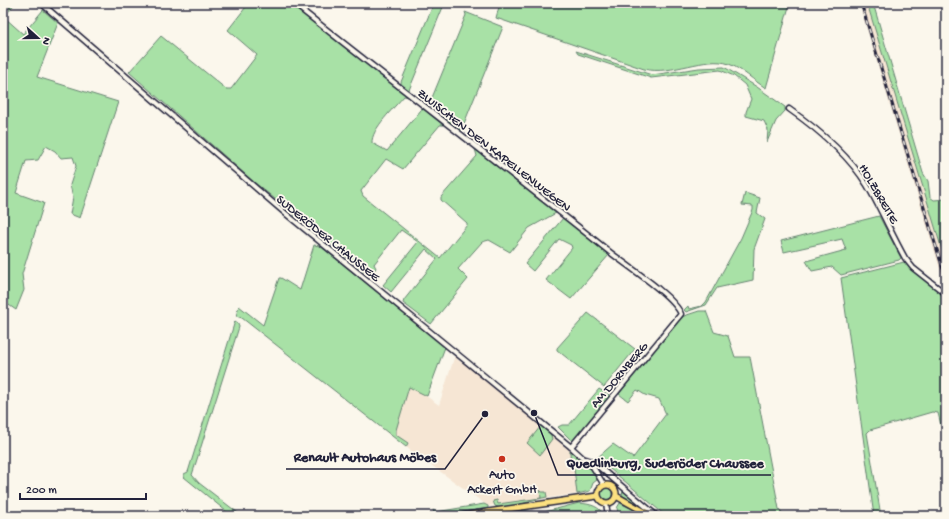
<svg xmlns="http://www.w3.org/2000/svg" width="949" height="519" viewBox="0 0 949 519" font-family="'Gochi Hand',sans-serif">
<rect width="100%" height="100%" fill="#fbf7ec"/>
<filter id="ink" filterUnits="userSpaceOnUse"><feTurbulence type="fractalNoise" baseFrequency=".025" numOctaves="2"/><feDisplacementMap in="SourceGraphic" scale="8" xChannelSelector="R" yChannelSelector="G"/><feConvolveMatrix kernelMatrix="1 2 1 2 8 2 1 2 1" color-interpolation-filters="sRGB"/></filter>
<g filter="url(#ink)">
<g fill="#f6e6d4">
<path d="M859,3H867L928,204L946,263V289Z"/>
<path d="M455,355L457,359L462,363H464L482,376L570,451L571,468H574L577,494L488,506L406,447L408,443L396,435V430L409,387L416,389L439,405Z"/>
</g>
<g fill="#a8e1a6" stroke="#658270">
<path d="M3,3H15L4,17L23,34L43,10L58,23L37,77L118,102L80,218L70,214L73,197L70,185L76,166L73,157L61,158L55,151L46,146L38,160L26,161L16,193L44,203L22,274L24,290L16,310L3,301Z"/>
<path d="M249,3H290L409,97L404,96C395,107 371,129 372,143L387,151L421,110V107L443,125H440L403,169L386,159L361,191L363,196L440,258L467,225V223L441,200V197L477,156L475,149L556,213L529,228L510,252L489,240L482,242L458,269L468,279L431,324L403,303L404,300L437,259L426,249L391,292L383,285L418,242L401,230L374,264L376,268L370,276L254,182L129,72L161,36L226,89H231L257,55L228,30Z"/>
<path d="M434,3L443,5V7L409,90L401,84V82Z"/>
<path d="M500,3H790L766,88C754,81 742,69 729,64C706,55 672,76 644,69L496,18Z"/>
<path d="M867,3H873L923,173L928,181L930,197L934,200L946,199V263Z"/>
<path d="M465,12L503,27L461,131H459L426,106L429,105L466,15Z"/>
<path d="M576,51L652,75L699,68L724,67L757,87L785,107V111L776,121L767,142L768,130L764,121L746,116V112L751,99L745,85L734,76L720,70L651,78L578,54Z"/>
<path d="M745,193L760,198L757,213L765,219L754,249L753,280L717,288L706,305L686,312L684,310L688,306L689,309L702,306L706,302L741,238L753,210V206L742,205Z"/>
<path d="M879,216L901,258L899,260L841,275L832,267L812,271L806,261L846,250L842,239L784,252L781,241Z"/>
<path d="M563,218L609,255L571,299L546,280L572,248L571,245L559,239L533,271L525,264Z"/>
<path d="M314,245L320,246L445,347L427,396L409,387L396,430V435L408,443L406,447L242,318L236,316L239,306L263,325L279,278H281L300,290Z"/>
<path d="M904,262L938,290L946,300V446L938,413L932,412L870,430L867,433L881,516H874L841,278Z"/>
<path d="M699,311H706L714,332L728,336L735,357H750L779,509L785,516H666L597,458L613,444L633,458L666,414L659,399L645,395L637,390L628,401L619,394L678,321L684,316Z"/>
<path d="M588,313L635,349L604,387L557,350V348Z"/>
<path d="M235,321L238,323L239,327L192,475L199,483L242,516H232L184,477V474L188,472Z"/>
<path d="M599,389L611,396L573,441L571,440L558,427L562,425H569Z"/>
<path d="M541,426L551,435L552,439L540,455L527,443Z"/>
<path d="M570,451C581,459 592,467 597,480L593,483L590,491L577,494L574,468H571Z"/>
<circle cx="606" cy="494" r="6"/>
<path d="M540,490L542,492H546L547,497L529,501V502C519,504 505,511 495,506L493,501L497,500L498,504L541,498Z"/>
<path d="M623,490L648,511L622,495Z"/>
<path d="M579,503C590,504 600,506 604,516H478C492,514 525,506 537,514Z"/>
<path d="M620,503L647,516L621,514L618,513L617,508Z"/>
<path d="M484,504L488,506V508L440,516H435L433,510L436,512Z"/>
</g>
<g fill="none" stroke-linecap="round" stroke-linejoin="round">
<path stroke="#638ca7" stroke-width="1.5" d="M939,3L946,8"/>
<g stroke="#22223b" stroke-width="7">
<g id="minor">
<path d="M41,3L285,213L571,447L593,467L604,485"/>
<path d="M293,3C397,86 503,166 606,249C624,264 673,295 681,314L571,447"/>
<path d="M789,109C819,130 848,154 867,185C881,209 892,235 905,258L913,268L946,294"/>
<path d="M586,459L592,461L657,516"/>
<path d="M606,503L608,516"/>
</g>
</g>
<g stroke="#22223b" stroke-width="8">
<g id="major">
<circle cx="607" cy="494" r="9"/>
<path d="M616,496L652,516"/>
<path d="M460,516L597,496"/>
</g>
</g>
<use href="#minor" stroke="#fbf7ec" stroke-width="4"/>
<use href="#major" stroke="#fce080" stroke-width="5"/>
<g stroke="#22223b" stroke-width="3">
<path id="rail" d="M861,3L946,279"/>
</g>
<use href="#rail" stroke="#fbf7ec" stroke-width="1.5" stroke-dasharray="4.5" stroke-linecap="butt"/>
</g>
</g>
<circle fill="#c8321e" stroke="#fbf7ec" stroke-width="1.5" cx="502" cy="459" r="4"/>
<g text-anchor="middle" stroke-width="3.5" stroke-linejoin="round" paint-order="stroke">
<g font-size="13" fill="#22223b" stroke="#fbf7ec">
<text transform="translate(495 149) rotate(38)" y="5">ZWISCHEN DEN KAPELLENWEGEN</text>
<text transform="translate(880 193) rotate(60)" y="5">HOLZBREITE</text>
<text transform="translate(329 237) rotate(39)" y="5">SUDERÖDER CHAUSSEE</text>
<text transform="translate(618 374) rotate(-50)" y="5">AM DORNBERG</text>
</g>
<g font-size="13" fill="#22223b" stroke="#fbf7ec">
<text x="502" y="478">Auto<tspan x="502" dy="15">Ackert GmbH</tspan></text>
</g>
</g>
<path fill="none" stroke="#22223b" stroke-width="1.5" d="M485 414L445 469H286M534 413L558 475H771"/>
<g fill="#22223b" stroke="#fbf7ec" stroke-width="1.5">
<circle cx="485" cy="414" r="4"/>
<circle cx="534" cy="413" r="4"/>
</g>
<g font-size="14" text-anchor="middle" font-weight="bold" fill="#22223b" stroke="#fbf7ec" stroke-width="3.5" stroke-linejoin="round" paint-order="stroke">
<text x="365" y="461">Renault Autohaus Möbes</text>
<text x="665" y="467">Quedlinburg, Suderöder Chaussee</text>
</g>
<rect width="949" height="519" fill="none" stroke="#fbf7ec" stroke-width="16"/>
<rect x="8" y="8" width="933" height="503" fill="none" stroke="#22223b" stroke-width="1.5" filter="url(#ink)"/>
<g transform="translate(38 38) rotate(111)" stroke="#fbf7ec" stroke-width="3" paint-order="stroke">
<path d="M0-3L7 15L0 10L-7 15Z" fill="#22223b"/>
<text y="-6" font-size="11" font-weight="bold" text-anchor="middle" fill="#22223b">N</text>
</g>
<path d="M20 493v6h126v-6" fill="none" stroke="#22223b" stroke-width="2"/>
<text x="26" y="493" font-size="12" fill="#22223b" stroke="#fbf7ec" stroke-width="3" paint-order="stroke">200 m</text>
</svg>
